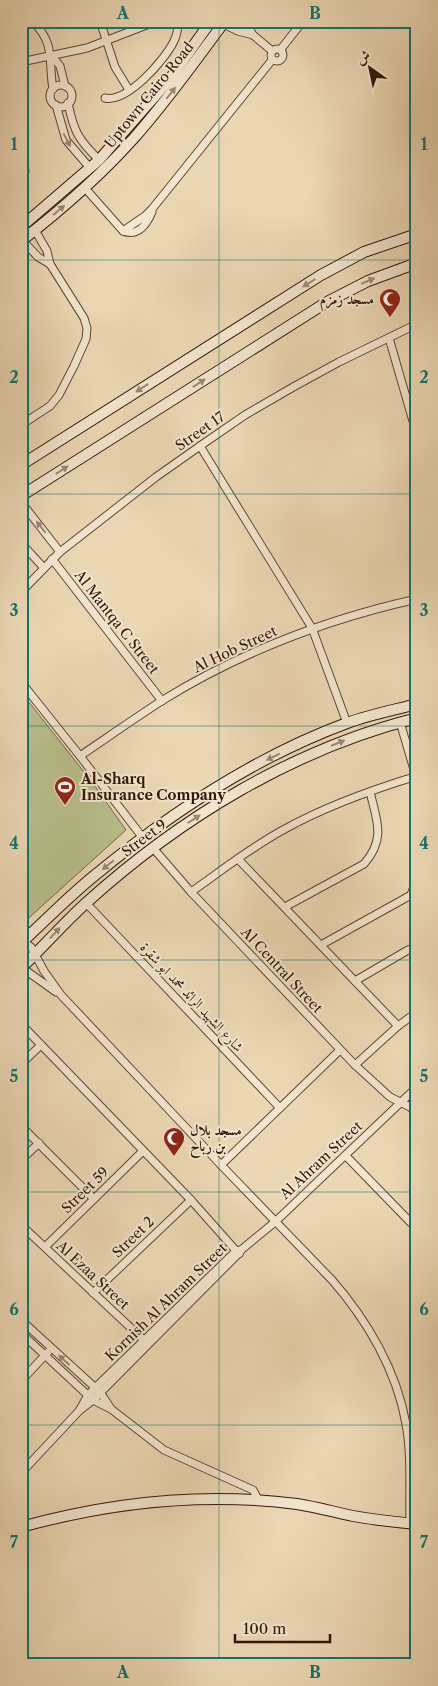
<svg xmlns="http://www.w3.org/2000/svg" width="438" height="1686" viewBox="0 0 438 1686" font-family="'Libre Caslon Text',Amiri,serif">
<rect width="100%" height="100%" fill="#ecd7b4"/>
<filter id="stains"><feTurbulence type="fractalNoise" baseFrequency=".004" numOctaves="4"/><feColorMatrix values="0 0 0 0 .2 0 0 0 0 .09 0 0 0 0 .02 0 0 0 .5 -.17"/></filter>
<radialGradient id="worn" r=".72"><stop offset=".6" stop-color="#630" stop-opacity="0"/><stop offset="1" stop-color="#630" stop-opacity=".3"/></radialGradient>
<path fill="#b8be8c" stroke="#756a4a" d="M21,692L92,782L126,830L21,925Z"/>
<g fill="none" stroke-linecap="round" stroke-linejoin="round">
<g stroke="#604633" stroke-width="9">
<g id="street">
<path d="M32,21C56,43 48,61 53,89"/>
<path d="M100,21L115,67L129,90"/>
<path d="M168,21L172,23L179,21"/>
<path d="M245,21L253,35L271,50"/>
<path d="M223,24L238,31L253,35"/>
<circle cx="277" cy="55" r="6"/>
<path d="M281,49L303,21"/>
<path d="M51,55L60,66L65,86"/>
<path d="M21,62L87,48L157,21"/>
<circle cx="61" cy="96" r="11"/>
<path d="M105,98C127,103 165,60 174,41C177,35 178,29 178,22"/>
<path d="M68,103C74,132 78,139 99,160"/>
<path d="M56,105L66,140L90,168"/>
<path d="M21,151L25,171L21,187"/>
<path d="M84,187L123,231C138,237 147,224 152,212"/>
<path d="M123,231L145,216L152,209L272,60"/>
<path d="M22,240L38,257L50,264"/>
<path d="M389,338L417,435"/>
<path d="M21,425L50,406L59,395L74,366L86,339L87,328L84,318L50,264L47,251L35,230"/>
<path d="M200,446L312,628L347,723"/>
<path d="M21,502L60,552"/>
<path d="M21,543L44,568"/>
<path d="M52,559L162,701"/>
<path d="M21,592L60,552L156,477L200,446L245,415L295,386L339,362L417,324"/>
<path d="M21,682L80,756L143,838"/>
<path d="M400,722L417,780"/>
<path d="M80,756C108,737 135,718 163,700C241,652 327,619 417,599"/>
<path d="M153,848L191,892L355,1065L390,1097L410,1107L417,1113"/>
<path d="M238,859L398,1026"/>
<path d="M191,892C221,871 250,848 283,830C324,807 371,790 417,776"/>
<path d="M86,903L280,1108"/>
<path d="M285,907L364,864C386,839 377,821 370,792"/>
<path d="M21,940L31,947L44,971L61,995L221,1165L332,1280C367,1320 397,1371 406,1424C412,1457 409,1491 410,1523"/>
<path d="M321,945L411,895L417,878"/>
<path d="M21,967L56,992"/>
<path d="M355,981L408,950L417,948"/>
<path d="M21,1024L191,1200L239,1254"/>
<path d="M21,1064L41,1045"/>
<path d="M355,1065L398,1026L417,1012"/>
<path d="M21,1126L94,1199"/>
<path d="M346,1156L417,1229"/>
<path d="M21,1160L39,1143"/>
<path d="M221,1165L340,1050"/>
<path d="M21,1225L147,1343"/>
<path d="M45,1247L143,1151"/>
<path d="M93,1293L191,1200"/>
<path d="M21,1320L100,1392L111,1409"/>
<path d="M21,1333L93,1400L111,1409L164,1450L253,1490L259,1501"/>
<path d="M21,1381L48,1352"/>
<path d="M79,1411L88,1395L95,1388L236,1251L241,1250L275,1222L417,1087"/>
<path d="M406,1425H417"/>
<path d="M21,1473L79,1411L93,1400L240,1252"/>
</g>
</g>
<g stroke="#321608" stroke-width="12">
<g id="secondary">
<path d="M21,227L99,160L170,79L211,21"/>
<path d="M21,241C61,210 100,176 134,138C167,101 195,61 225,21"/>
<path d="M21,465L321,275L364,252L417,234"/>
<path d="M21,496L327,302L368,281L417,263"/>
<path d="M21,943C45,921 68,897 94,876C169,814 255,757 347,723C369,715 394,710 417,704"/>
<path d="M21,968C43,947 63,924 86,903C180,818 293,749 417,718"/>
<path d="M21,1527C111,1502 204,1492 297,1504C316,1507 334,1512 353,1516C374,1520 395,1522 417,1524"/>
</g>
</g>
<use href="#street" stroke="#f3e5ce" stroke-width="7"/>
<use href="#secondary" stroke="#f3e5ce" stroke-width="10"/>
</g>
<defs><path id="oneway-solid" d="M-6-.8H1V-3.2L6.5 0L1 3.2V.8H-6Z" transform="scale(1.25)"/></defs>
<g fill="#9c8875">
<use href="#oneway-solid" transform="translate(171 93) rotate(-52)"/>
<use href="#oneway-solid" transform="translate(67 140) rotate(62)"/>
<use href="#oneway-solid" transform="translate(59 210) rotate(-41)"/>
<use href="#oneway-solid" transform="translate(368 281) rotate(-23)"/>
<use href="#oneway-solid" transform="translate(309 283) rotate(148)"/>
<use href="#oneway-solid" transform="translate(199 383) rotate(-33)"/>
<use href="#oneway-solid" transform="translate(142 388) rotate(147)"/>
<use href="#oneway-solid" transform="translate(62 470) rotate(-33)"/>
<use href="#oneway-solid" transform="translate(41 527) rotate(-128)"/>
<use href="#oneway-solid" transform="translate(338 743) rotate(-22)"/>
<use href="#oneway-solid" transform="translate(273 757) rotate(154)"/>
<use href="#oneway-solid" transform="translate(194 819) rotate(-33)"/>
<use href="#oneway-solid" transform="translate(108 865) rotate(141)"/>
<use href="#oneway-solid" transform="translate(55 933) rotate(-47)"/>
<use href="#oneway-solid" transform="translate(64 1360) rotate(-138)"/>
</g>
<path fill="none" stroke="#0f766e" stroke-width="1" stroke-opacity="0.55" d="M219,21V1665M21,260H417M21,494H417M21,726H417M21,960H417M21,1192H417M21,1425H417"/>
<defs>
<g id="mosque-pin" transform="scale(1.125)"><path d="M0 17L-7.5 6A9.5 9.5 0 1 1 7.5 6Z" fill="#8f2418" stroke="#f3e5ce"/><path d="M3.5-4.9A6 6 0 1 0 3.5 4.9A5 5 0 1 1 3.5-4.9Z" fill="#fff"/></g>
<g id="stadium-pin" transform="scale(1.125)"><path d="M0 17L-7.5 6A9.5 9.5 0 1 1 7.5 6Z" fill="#8f2418" stroke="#f3e5ce"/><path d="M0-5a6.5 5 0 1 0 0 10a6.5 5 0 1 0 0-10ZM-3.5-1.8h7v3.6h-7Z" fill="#fff"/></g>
</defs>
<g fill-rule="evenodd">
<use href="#mosque-pin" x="390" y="299"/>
<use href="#stadium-pin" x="65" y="787"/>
<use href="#mosque-pin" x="174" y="1138"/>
</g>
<g text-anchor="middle" stroke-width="4" stroke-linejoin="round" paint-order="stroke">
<g font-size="14" fill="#321608" stroke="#f3e5ce">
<text transform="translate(149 95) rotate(-51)" y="5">Uptown Cairo Road</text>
<text transform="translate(200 431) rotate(-35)" y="5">Street 17</text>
<text transform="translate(117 622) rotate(52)" y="5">Al Mantqa C Street</text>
<text transform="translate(235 649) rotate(-25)" y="5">Al Hob Street</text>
<text transform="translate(144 838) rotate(-37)" y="5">Street 9</text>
<text transform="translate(282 970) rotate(47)" y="5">Al Central Street</text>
<text transform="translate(192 997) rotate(47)" y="5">شارع الشهيد الرائد محمد ابو شقرة</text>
<text transform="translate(321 1160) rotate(-43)" y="5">Al Ahram Street</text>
<text transform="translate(85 1190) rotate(-44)" y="5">Street 59</text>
<text transform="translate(133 1237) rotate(-44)" y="5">Street 2</text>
<text transform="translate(93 1275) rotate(43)" y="5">Al Ezaa Street</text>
<text transform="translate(166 1302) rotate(-44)" y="5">Kornish Al Ahram Street</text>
</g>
<g font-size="14" font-weight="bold" fill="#321608" stroke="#f3e5ce" text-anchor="start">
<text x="374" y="304" text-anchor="end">مسجد زمزم</text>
<text x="81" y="784">Al-Sharq<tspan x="81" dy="16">Insurance Company</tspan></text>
<text x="190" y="1135">مسجد بلال<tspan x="190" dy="16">بن رباح</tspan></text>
</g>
</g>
<rect width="438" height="1686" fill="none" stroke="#ecd7b4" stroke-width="55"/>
<g transform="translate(370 68) rotate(327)" stroke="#f3e5ce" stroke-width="4" paint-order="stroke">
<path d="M0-4L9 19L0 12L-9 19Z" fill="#321608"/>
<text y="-8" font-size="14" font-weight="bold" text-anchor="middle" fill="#321608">ش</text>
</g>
<path d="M235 1634v8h95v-8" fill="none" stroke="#321608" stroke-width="2.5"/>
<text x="243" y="1634" font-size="15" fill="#321608" stroke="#f3e5ce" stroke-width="4" paint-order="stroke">100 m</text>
<rect x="28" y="28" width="382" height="1630" fill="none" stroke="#0f766e" stroke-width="2"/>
<g font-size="16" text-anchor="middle" font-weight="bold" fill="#0f766e">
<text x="123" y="19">A</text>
<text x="315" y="19">B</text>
<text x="14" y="150">1</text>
<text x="424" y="150">1</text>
<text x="14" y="383">2</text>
<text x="424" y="383">2</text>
<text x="14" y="616">3</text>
<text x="424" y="616">3</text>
<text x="14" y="849">4</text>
<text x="424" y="849">4</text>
<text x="14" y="1082">5</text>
<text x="424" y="1082">5</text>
<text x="14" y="1315">6</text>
<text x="424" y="1315">6</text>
<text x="14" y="1548">7</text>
<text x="424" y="1548">7</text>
<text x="123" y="1678">A</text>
<text x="315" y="1678">B</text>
</g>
<rect width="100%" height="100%" filter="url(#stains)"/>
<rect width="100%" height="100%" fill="url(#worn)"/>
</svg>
